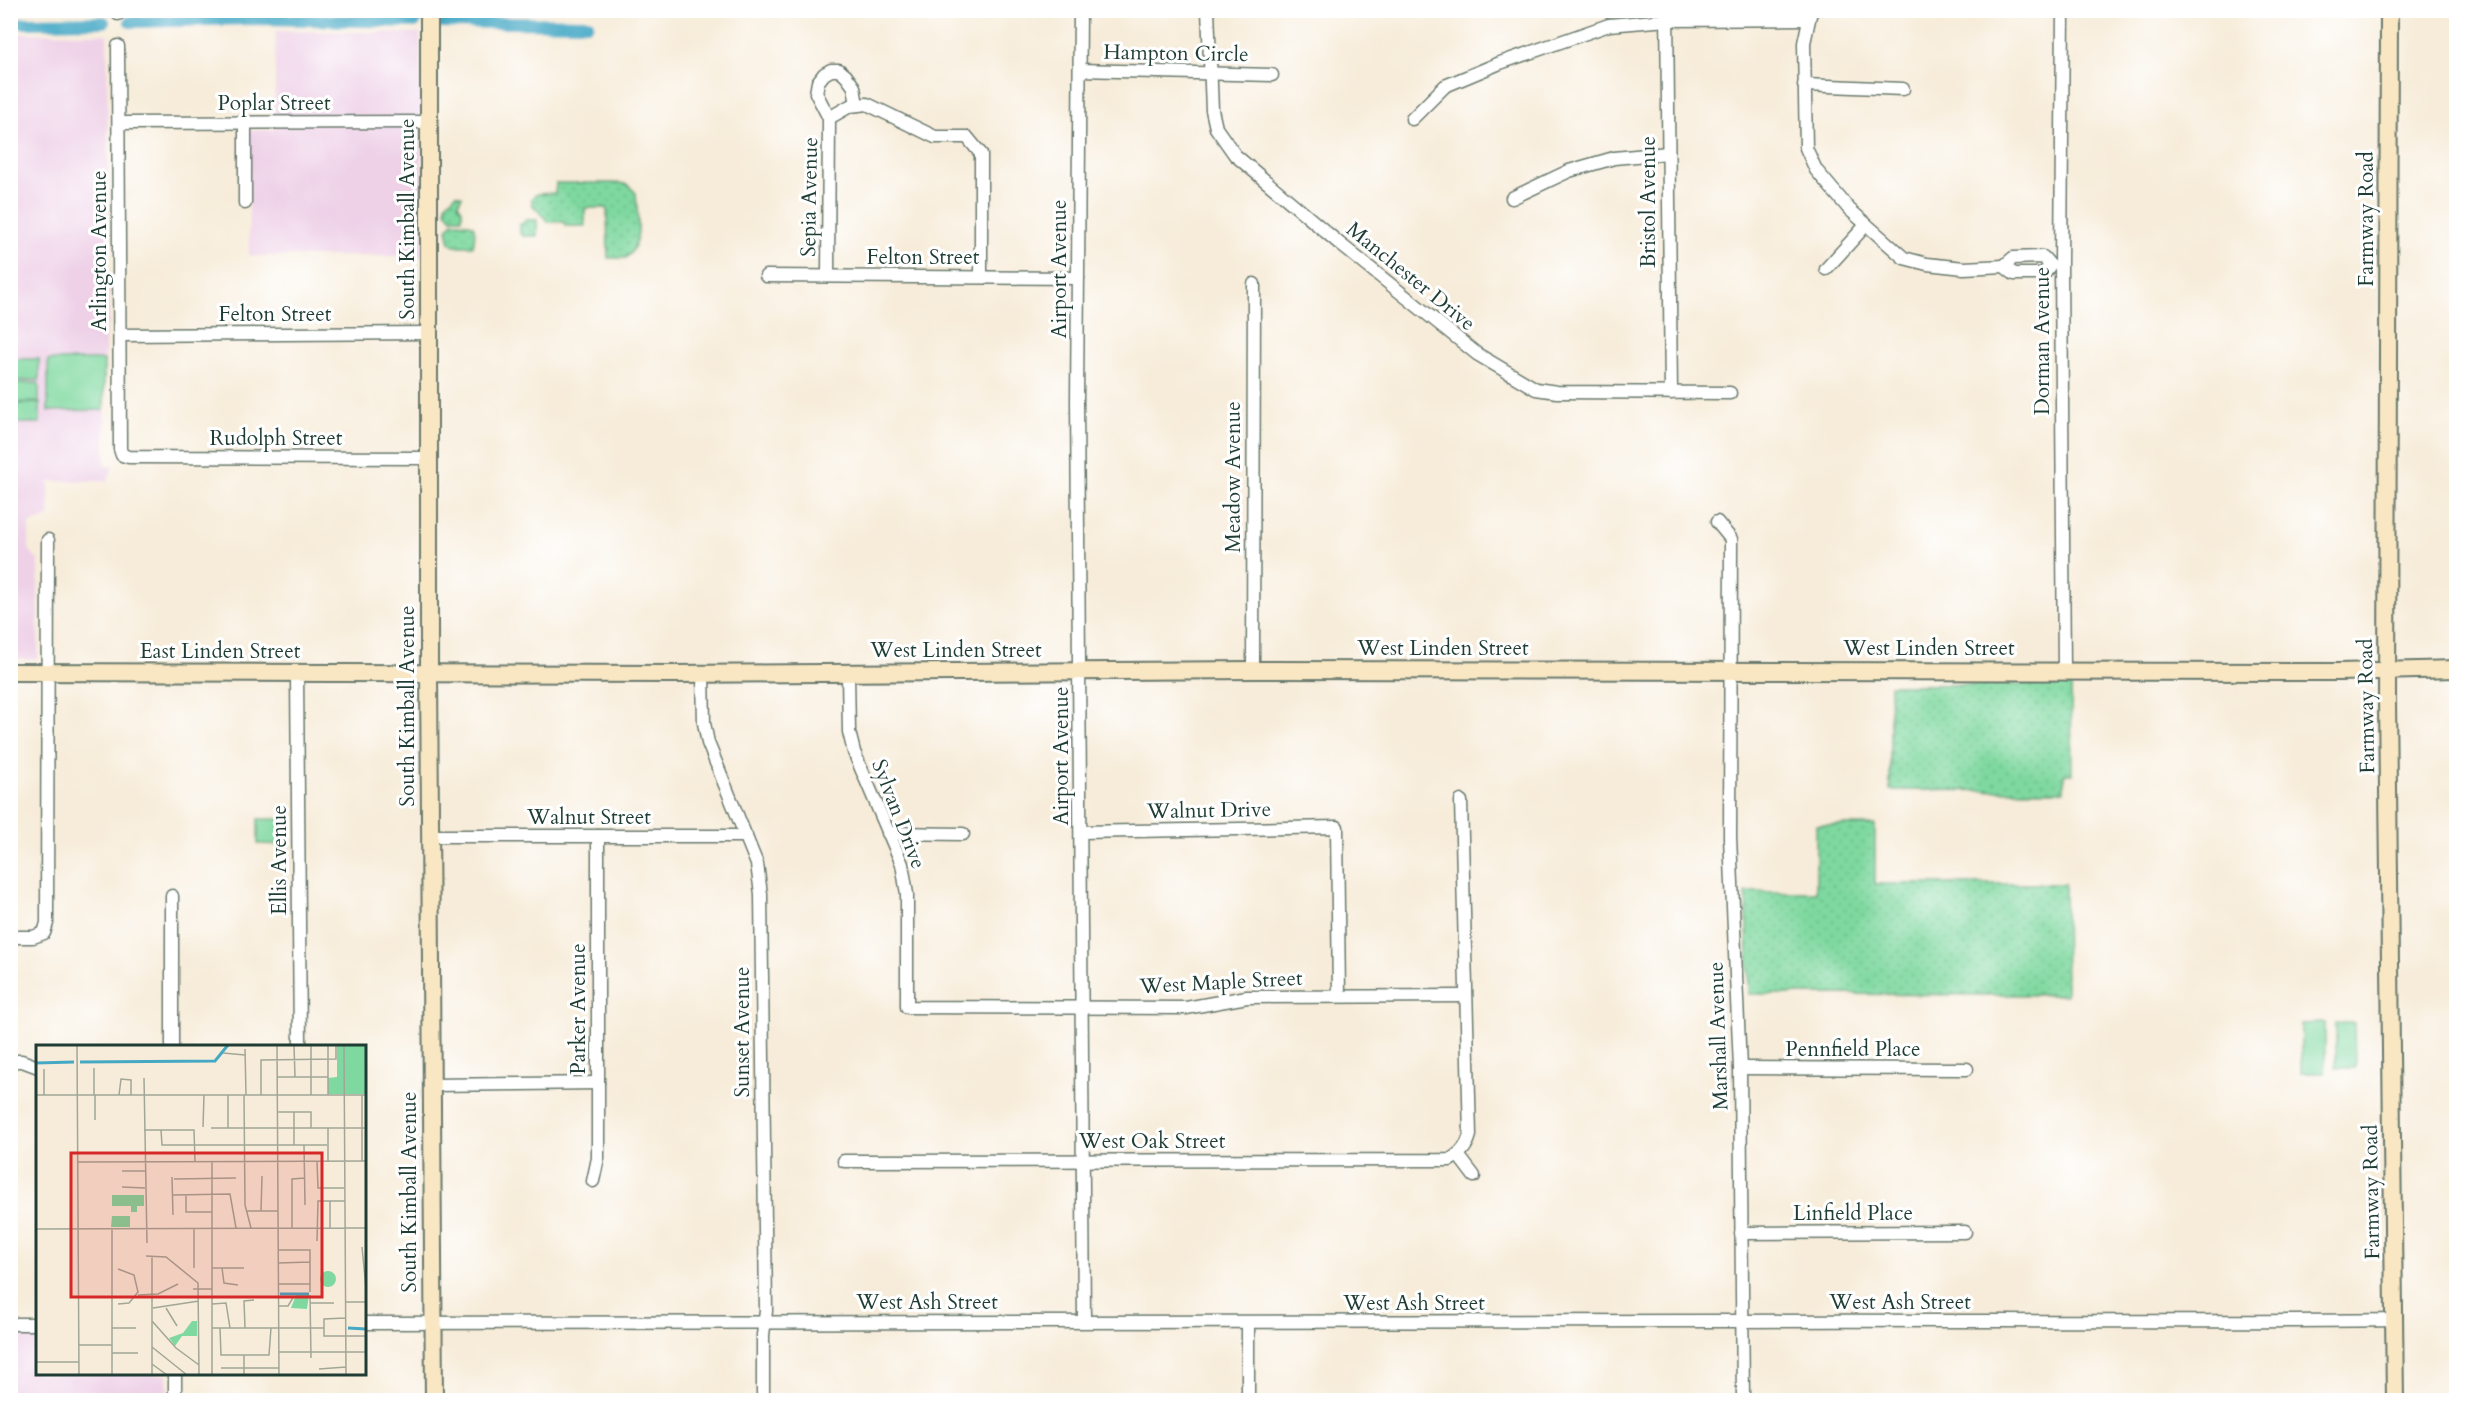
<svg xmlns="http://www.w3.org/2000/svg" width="2467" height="1411" viewBox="0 0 2467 1411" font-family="Cardo,serif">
<defs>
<pattern id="grass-dots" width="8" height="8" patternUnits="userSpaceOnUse" patternTransform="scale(1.5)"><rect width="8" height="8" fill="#7ed89f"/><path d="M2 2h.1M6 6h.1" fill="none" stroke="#6cba8a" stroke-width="1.8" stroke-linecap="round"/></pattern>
</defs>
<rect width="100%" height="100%" fill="#fff"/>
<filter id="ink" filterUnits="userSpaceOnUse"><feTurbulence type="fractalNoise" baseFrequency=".0167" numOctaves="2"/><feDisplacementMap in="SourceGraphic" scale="12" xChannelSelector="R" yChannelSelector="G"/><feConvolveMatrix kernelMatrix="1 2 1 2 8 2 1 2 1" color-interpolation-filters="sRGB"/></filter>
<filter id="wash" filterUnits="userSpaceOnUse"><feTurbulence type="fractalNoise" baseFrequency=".008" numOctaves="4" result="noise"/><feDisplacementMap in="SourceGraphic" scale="24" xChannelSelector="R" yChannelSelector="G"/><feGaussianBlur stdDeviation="1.35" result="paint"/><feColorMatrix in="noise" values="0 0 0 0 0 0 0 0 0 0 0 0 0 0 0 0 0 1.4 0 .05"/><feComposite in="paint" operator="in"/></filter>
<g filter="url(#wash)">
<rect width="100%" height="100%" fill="#f7ecd9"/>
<g fill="#eed0e7">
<path d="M276,31L420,33L423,256H249V130H274Z"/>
<path d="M11,33L107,34L109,325L105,326V466H113L108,481H49V517L29,524V549L38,561V659H11Z"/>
<path d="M11,1332H37L38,1374H167L168,1400H11Z"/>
</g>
<g fill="url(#grass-dots)" stroke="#4e8a6a" stroke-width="1.5">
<path d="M556,183H621L628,185L636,193C637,214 644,243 626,258H608L607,208H585V226H565L564,222H548L532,204V198L537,194L555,193Z"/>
<path d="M456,194L462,196L458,204L462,210V218H452L446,211V204Z"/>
<path d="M525,220H537V236H523L520,233V224H523Z"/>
<path d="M453,222C474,222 478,224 473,246H454L450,243L447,229Z"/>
<path d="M2071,684L2072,774H2064V791L1890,790V685Z"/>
<path d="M1816,825H1875V884H2065L2066,995L1749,994L1746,892H1816Z"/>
</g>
<g fill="#7ed89f" stroke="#4e8a6a" stroke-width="1.5">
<path d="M10,359H39V380L11,381Z"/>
<path d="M48,360H104V410L48,411Z"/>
<path d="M11,383H39V402L11,403Z"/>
<path d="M40,403V423H11V404Z"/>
<path d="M258,819H288V845L258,844Z"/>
<path d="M2325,1023V1073H2301V1024Z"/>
<path d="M2336,1023H2354L2355,1068H2336Z"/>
</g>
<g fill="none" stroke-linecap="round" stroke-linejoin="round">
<g stroke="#45a8c5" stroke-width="12">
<path d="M130,22L255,19L415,22"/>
<path d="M437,22L588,24"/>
<path d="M23,23L104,22"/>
</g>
</g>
</g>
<g filter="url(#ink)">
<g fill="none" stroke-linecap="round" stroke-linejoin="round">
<g stroke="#6b7a6e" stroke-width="15">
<g id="street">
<path d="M118,10V14"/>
<path d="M1080,10L1077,401L1084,1321"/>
<path d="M1208,10L1212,110L1216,128L1235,155L1340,244L1477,354L1536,389L1557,392L1730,393"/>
<path d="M1667,10L1671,393"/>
<path d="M1813,10L1810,15L1804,43L1806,148L1816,170L1849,209L1904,258L1927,264L1964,268L2004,266"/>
<path d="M2063,10L2061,265L2064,671"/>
<path d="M118,46L120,449L122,455L129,457L429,458"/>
<path d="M1080,70L1272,75"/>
<path d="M1804,85L1903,89"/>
<path d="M829,118L850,106L867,104L935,137H967L981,154V277"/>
<path d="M1412,119L1445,86L1500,63L1609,25L1667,20L1809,19"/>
<path d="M119,123L430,122"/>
<path d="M245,123V203"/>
<path d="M1512,198L1569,171L1614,158L1668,153"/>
<path d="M2043,257L2050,265L2044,274H2014L2004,266L2013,258Z"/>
<path d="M1826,269L1866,225"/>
<path d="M766,276L1078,278"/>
<path d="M828,276L829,118L816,93L818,82L824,74L831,70H839L846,76L854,87L857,105"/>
<path d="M120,335L430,333"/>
<path d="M1717,522L1731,539L1730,837L1740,1068L1743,1400"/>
<path d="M1253,670L1254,284"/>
<path d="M297,673L300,1046"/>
<path d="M703,673L704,723L708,743L757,864L761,894L766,1311L763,1335V1400"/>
<path d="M848,673L849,732L854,752L902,864L907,894V1007L1186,1008L1247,997L1465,996"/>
<path d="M1081,832L1337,827L1339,996"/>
<path d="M888,833L963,834"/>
<path d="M431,836H746"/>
<path d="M172,896V1046"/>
<path d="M10,937H33L44,933L47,923L48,540"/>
<path d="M10,1061H22L38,1067"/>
<path d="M1740,1068L1967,1069"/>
<path d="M431,1085L598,1083"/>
<path d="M1458,1155L1474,1176"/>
<path d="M844,1161L1450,1160C1461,1153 1467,1147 1470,1135L1461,801"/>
<path d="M593,1181L598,1158V836"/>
<path d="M1741,1233L1965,1232"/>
<path d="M364,1323C824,1322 1283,1323 1742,1321C1959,1320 2177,1323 2394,1320"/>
<path d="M1248,1323V1400"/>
<path d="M10,1324H38"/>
<path d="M175,1374V1400"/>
</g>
</g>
<g stroke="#6b7a6e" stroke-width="20">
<g id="secondary">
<path d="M429,10V673L434,1400"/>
<path d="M2389,10L2387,701L2395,1400"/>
<path d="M10,672L674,674L1253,670L2339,672L2456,669"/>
</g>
</g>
<use href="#street" stroke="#fff" stroke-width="12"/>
<use href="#secondary" stroke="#f9e7c3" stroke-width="16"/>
</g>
</g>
<g text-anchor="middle" stroke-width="6" stroke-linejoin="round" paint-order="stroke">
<g font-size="21" fill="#1f3d34" stroke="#fff">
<text transform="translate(1176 53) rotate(1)" y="7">Hampton Circle</text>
<text x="274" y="110">Poplar Street</text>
<text transform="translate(809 197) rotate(-89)" y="7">Sepia Avenue</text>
<text transform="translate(1648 202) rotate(-90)" y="7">Bristol Avenue</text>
<text transform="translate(407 219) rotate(-90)" y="7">South Kimball Avenue</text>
<text transform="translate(2366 219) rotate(-90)" y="7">Farmway Road</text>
<text transform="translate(99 251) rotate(-90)" y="7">Arlington Avenue</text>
<text x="923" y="264">Felton Street</text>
<text transform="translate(1059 269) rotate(-90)" y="7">Airport Avenue</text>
<text transform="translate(1411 276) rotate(39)" y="7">Manchester Drive</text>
<text x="275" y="321">Felton Street</text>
<text transform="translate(2042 341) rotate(-90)" y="7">Dorman Avenue</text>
<text x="276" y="445">Rudolph Street</text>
<text transform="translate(1233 477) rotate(-90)" y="7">Meadow Avenue</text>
<text x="1443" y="655">West Linden Street</text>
<text x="1929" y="655">West Linden Street</text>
<text x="956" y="657">West Linden Street</text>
<text x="220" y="658">East Linden Street</text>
<text transform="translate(407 706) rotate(-90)" y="7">South Kimball Avenue</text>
<text transform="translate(2366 706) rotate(-91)" y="7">Farmway Road</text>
<text transform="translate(1061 756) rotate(-90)" y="7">Airport Avenue</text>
<text transform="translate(1209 810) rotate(-1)" y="7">Walnut Drive</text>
<text transform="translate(899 814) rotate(69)" y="7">Sylvan Drive</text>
<text x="589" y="824">Walnut Street</text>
<text transform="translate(279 860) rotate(-90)" y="7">Ellis Avenue</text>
<text transform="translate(1221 982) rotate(-3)" y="7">West Maple Street</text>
<text transform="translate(578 1009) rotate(-90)" y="7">Parker Avenue</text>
<text transform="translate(742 1032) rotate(-90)" y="7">Sunset Avenue</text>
<text transform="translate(1718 1036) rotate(-92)" y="7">Marshall Avenue</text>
<text x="1853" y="1056">Pennfield Place</text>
<text x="1152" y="1148">West Oak Street</text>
<text transform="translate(409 1192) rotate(-90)" y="7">South Kimball Avenue</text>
<text transform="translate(2371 1192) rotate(-91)" y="7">Farmway Road</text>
<text x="1853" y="1220">Linfield Place</text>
<text x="927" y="1309">West Ash Street</text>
<text x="1900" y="1309">West Ash Street</text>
<text x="1414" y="1310">West Ash Street</text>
</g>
</g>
<g transform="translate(36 1045)">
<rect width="330" height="330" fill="#f7ecd9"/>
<path d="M301,0H330V49H292V33L301,32ZM76,150H108V161H101V167H95V161H76ZM76,171H94V182H75Z" fill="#7ed89f"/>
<path d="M284 234a8 8 0 1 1 16 0a8 8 0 1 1-16 0ZM260,250H273L271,264L255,263ZM156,276H161V291H146L139,301L133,293L147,288Z" fill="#7ed89f"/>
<path fill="none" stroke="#45a8c5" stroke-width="3" d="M44,17L179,16L192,0M0,18L38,17M244,249H273M312,283L330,284"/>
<path fill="none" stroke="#a1a697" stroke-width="1.5" d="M41,0L43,330M241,0L243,330M258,0L259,32M308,0L310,330M209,4L210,50M187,8L209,10M58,23V50M8,24V50M241,32H292M108,33L111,198M0,50H330M59,50V75M83,50L85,34L95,35V50M208,50L209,160L215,183M225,50V15L300,14V0M275,50V0M292,50V0M326,50V116M242,67H275V83M258,67V100M167,82L168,50M175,83H330M192,83V50M292,83V116M108,85H158L159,117M125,85L126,100H291M268,100L269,160M281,116L282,143H308M42,117L330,116M176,117V330M86,126H109M136,132L137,170M138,134L200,133M86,142L109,143M137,150L194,149L200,183M150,150V167H176M210,166H242M225,166L226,131M256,183V134L269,133M294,183V156M309,183H330M0,184L309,183M281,196L282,156H309M326,202L330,243M243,205H274V247M110,211L130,212L162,238L163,330M242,218L274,217M158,223V183M176,223H208M186,223L188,238L202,240M242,239H274M157,244H176M102,250L122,249L142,239M274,250L275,313M310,257H330M274,258H298M82,259L93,258L102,247L98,230L82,224M176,259L190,258L194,283M243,261H252L258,251M117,263L163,256M130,263L141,281M309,273L288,274V291H330M116,276L140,303L163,320M76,283H100M176,283H288M184,283L185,310H233L235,283M209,283L208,256L218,255M43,300H76M116,302L151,330M243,307H330M76,308H102M208,310V330M0,317H43M116,319L131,330M185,323H243M283,324L310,322M76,330V183M116,330V211"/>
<path fill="#d62828" fill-opacity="0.15" stroke="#d62828" stroke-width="3" d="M35,108H286V252H35Z"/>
<rect width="330" height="330" fill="none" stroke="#1f3d34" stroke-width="3"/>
</g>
<rect width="2467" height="1411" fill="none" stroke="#fff" stroke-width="36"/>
</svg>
